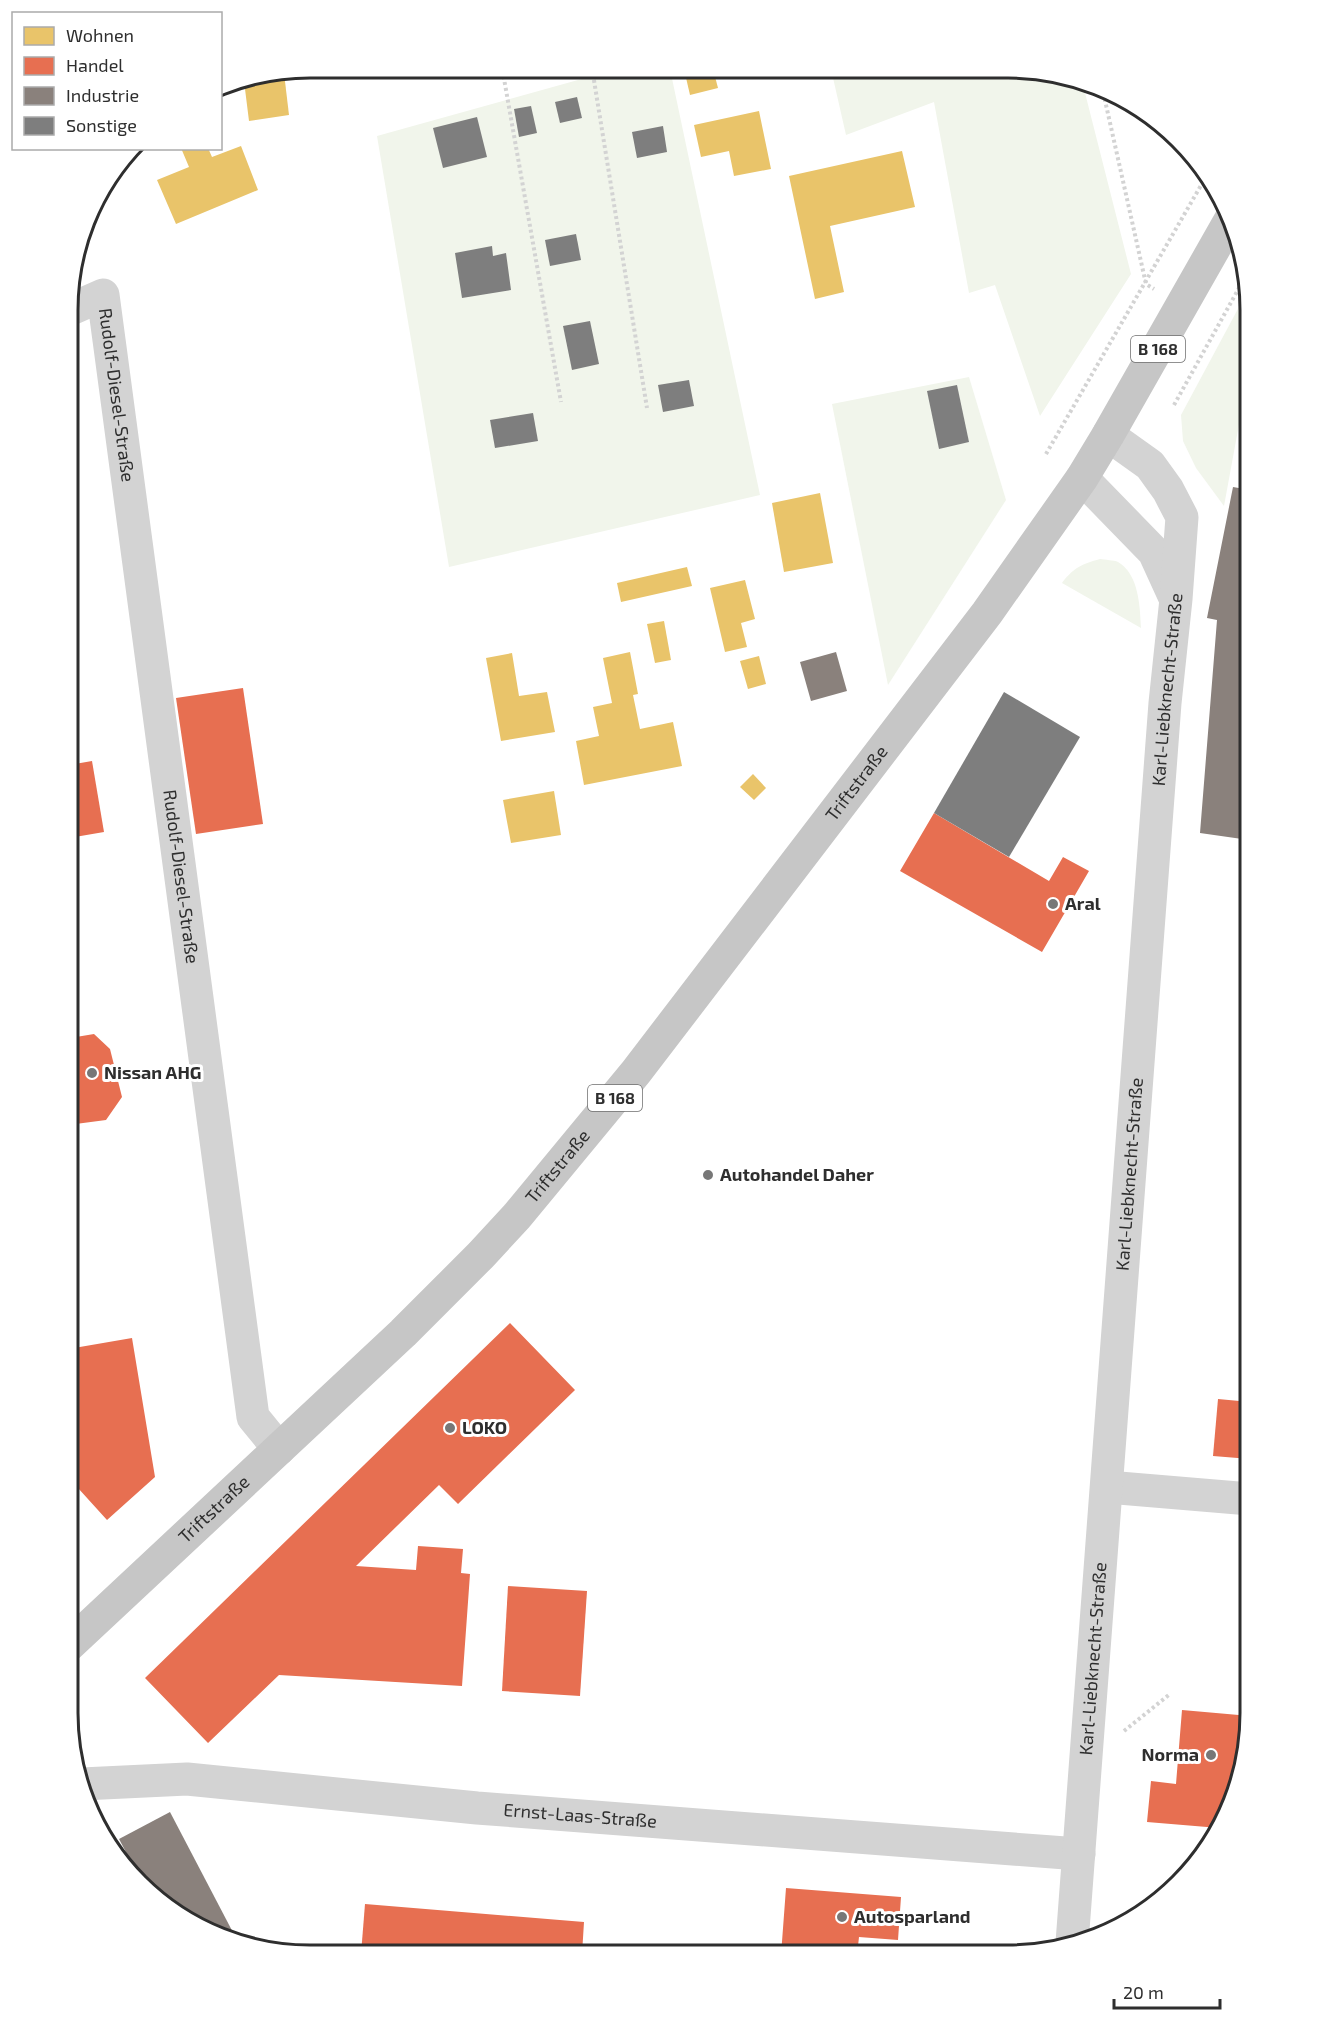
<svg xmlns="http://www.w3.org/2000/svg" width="1318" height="2023" viewBox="0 0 1318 2023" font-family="'Exo 2',sans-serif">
<rect width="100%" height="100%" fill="#fff"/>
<g fill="#f1f5eb">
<path d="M621,68L670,69L760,495L449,567L377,136Z"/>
<path d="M831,69L1040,70L1082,81L1131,274L1040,416L995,285L969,293L934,102L846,135Z"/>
<path d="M1247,292L1250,310V381L1242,408L1224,506L1196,468L1183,441L1181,415Z"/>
<path d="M969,377L1006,500L888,685L832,404Z"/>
<path d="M1100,559C1105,560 1114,560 1118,562C1139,574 1140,607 1141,628L1062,583C1073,568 1082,564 1100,559Z"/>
</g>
<g fill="#e9c46a">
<path d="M684,69H713L718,88L690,95Z"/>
<path d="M284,73L289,115L249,121L244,81Z"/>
<path d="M759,111L771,169L734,176L729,151L701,157L694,125Z"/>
<path d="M241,146L258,190L176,224L157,180L189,167L181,148H208L212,157Z"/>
<path d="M902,151L915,207L830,226L844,292L815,299L789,176Z"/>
<path d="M820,493L833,563L784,572L772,503Z"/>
<path d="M687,567L692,586L621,602L617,583Z"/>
<path d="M745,580L755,619L741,623L747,647L725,652L710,588Z"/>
<path d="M664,621L671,660L655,663L647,624Z"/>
<path d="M630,652L638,694L633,695L640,729L673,722L682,766L584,785L576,741L599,736L593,707L612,703L603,658Z"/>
<path d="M512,653L519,696L547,692L555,732L501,741L486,658Z"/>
<path d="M759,656L766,684L748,689L740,661Z"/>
<path d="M753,774L766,788L754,800L740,787Z"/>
<path d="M554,791L561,835L511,843L503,800Z"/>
</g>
<g fill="#e76f51">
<path d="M243,688L263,824L196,834L176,698Z"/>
<path d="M92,761L104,832L69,838V765Z"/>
<path d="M934,813L1049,881L1063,857L1089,871L1042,952L900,871Z"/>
<path d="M69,998L76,1037L94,1034L110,1049L122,1097L106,1120L68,1125Z"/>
<path d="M510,1323L575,1390L458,1504L439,1485L356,1566L416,1570L418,1546L463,1549L461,1573L470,1574L462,1686L279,1675L208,1743L145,1678Z"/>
<path d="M132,1338L155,1477L107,1520L68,1477V1372L77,1370L74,1348Z"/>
<path d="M1218,1399L1250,1402V1459L1213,1456Z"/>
<path d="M508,1586L587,1591L580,1696L502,1691Z"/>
<path d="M1182,1710L1250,1716V1729L1237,1791L1219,1828L1147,1822L1151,1781L1176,1784Z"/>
<path d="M786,1888L901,1897L898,1940L859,1937L857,1955H781Z"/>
<path d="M365,1904L584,1922L582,1954H361Z"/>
</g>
<g fill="#8a817c">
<path d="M1233,487L1250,490V746L1242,839L1200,833L1217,620L1207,618Z"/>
<path d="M836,652L847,691L811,701L800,662Z"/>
<path d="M170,1812L238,1942L218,1937L163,1906L144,1886L119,1839Z"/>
</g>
<g fill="#7e7e7e">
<path d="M577,97L582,118L560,123L555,102Z"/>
<path d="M531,106L537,133L519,137L514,109Z"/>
<path d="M477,117L487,157L443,168L433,128Z"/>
<path d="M663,126L667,152L637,158L632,132Z"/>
<path d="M576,234L581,260L550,266L545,240Z"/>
<path d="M492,246L493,256L506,253L511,290L462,298L455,253Z"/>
<path d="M590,321L599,364L572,370L563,326Z"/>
<path d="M689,380L694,406L663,412L658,385Z"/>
<path d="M957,385L969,442L939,449L927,391Z"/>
<path d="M533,413L538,441L495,448L490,420Z"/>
<path d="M1004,692L1080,737L1009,857L934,813Z"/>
</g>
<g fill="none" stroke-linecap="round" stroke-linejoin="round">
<g stroke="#d3d3d3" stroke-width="4" stroke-dasharray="3 3" stroke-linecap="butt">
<path d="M517,68L503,73L561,402"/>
<path d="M592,68L647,408"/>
<path d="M1102,87L1146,284L1154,289"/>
<path d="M1174,405L1244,279"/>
<path d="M1046,454L1207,175"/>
<path d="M1124,1731L1170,1694"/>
</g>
<g stroke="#d3d3d3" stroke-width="33">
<path id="s1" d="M69,310L103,295L253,1417L279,1449"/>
<path d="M1082,478L1154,552L1175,598"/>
<path d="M1107,1487L1250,1499"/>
<path id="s2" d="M82,1784L187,1779L477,1808L1079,1854"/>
<path id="s3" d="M1072,1943L1165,703L1176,599L1182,517L1168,490L1150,465L1108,435"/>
</g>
<path stroke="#c6c6c6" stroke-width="33" id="s4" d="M68,1646L403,1333L481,1255L517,1216L636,1072L987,613L1082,478L1108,435L1232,217"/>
</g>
<g fill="#777" stroke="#fff" stroke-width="2">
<circle cx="1053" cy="904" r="6"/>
<circle cx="92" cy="1073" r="6"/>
<circle cx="708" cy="1175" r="6"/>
<circle cx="450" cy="1428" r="6"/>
<circle cx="1211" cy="1755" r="6"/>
<circle cx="842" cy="1917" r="6"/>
</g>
<g text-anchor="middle" stroke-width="6" stroke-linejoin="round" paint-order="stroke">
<g fill="#fff" stroke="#6d6d6d" stroke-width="1.5">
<rect x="1131" y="336" width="54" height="26" rx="4.5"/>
<rect x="588" y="1085" width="54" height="26" rx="4.5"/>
</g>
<g font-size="16" font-weight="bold" fill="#2e2e2e">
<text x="1158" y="355">B 168</text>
<text x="615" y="1104">B 168</text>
</g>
<g font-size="18" fill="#2e2e2e" stroke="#fff">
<text dy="6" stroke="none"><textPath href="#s1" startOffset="138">Rudolf-Diesel-Straße</textPath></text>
<text dy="6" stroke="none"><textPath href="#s3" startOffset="1257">Karl-Liebknecht-Straße</textPath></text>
<text dy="6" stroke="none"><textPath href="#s4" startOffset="1172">Triftstraße</textPath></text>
<text dy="6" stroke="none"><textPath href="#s1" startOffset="624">Rudolf-Diesel-Straße</textPath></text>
<text dy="6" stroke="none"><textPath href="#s4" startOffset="686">Triftstraße</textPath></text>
<text dy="6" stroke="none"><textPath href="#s3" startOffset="771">Karl-Liebknecht-Straße</textPath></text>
<text dy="6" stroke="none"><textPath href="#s4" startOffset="200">Triftstraße</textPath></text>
<text dy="6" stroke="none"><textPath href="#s3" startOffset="285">Karl-Liebknecht-Straße</textPath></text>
<text dy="6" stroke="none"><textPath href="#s2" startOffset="500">Ernst-Laas-Straße</textPath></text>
</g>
<g font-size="18" font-weight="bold" fill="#2e2e2e" stroke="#fff" text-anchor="start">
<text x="1065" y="910">Aral</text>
<text x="104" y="1079">Nissan AHG</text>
<text x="720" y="1181">Autohandel Daher</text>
<text x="462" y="1434">LOKO</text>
<text x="1199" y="1761" text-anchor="end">Norma</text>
<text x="854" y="1923">Autosparland</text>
</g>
</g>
<path d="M0 0H1318V2023H0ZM310 78H1008A232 232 0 0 1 1240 310V1713A232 232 0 0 1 1008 1945H310A232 232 0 0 1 78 1713V310A232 232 0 0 1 310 78Z" fill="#fff" fill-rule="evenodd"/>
<path fill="none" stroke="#2e2e2e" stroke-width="3" d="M310 78H1008A232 232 0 0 1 1240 310V1713A232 232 0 0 1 1008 1945H310A232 232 0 0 1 78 1713V310A232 232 0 0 1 310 78Z"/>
<rect x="12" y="12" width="210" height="138" fill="#ffffff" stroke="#ababab" stroke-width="1.5"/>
<rect x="24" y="27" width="30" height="18" fill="#e9c46a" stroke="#ababab" stroke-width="1.5"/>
<text x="66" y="42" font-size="18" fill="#2e2e2e">Wohnen</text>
<rect x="24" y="57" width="30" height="18" fill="#e76f51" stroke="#ababab" stroke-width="1.5"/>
<text x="66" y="72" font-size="18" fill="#2e2e2e">Handel</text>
<rect x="24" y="87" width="30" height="18" fill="#8a817c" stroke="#ababab" stroke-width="1.5"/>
<text x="66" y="102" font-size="18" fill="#2e2e2e">Industrie</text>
<rect x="24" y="117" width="30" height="18" fill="#7e7e7e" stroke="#ababab" stroke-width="1.5"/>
<text x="66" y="132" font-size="18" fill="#2e2e2e">Sonstige</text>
<path d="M1114 1999v9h106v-9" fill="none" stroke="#2e2e2e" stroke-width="3"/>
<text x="1123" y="1999" font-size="18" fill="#2e2e2e" stroke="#ffffff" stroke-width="4.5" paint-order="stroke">20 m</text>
</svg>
